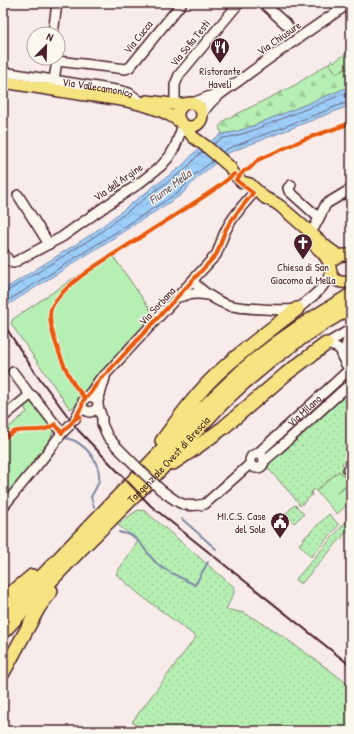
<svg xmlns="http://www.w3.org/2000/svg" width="354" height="734" viewBox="0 0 354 734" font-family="'Patrick Hand',sans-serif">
<defs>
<pattern id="grass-dots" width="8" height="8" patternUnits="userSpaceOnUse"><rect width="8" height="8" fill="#b6efb3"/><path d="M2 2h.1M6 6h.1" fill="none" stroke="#9ecc9a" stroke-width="1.8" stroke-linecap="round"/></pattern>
<pattern id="forest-firs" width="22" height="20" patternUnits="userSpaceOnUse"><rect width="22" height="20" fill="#b6efb3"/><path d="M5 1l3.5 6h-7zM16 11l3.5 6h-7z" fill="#9ecc9a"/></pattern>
<pattern id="water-waves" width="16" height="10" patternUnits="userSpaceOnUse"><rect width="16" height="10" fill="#9dcef9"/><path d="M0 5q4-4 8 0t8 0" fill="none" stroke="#89b0d6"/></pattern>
</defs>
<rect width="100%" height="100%" fill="#f8eceb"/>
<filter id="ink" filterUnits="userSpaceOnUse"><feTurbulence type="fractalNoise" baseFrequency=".025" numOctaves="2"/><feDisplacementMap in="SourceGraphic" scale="8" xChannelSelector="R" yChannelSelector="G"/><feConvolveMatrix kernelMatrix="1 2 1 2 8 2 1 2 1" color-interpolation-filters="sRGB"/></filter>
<g filter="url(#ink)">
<g fill="url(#grass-dots)" stroke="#80876f">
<path d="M351,387V456L342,464L349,471V473L347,477L351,479V482L327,502L349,482L339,471L316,491L314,489L311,493L312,495L300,506L298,504L299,503L265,465Z"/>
<path d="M295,505L304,514L294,523L286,513Z"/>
<path d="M138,510L145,511L234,587V593L226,609L244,613L271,628L335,674L351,687V731H144L132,722L196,637L139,594L116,574L138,541L118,525L132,514Z"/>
<path d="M329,514L339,525L311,557L299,544L304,540L303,539Z"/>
<path d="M351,516V527L301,584L295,580Z"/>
</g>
<path fill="url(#forest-firs)" stroke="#80876f" d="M329,63L336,73L351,67V86L250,127L235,132L222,134L219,127L225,120L295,85Z"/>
<g fill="#b6efb3" stroke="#80876f">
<path d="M351,50V67L336,73L329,63L332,60L334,62Z"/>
<path d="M111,253L154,315L108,364L74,407L70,409L13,327L11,323L13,319Z"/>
<path d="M31,401C36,406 53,425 53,431C53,442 12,488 3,498V432L27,412L23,406L28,402Z"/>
<path d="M339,471L349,482L337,493L351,482V501L337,514L316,491Z"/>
</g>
<path fill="url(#water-waves)" stroke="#7c88a7" d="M351,86V105L228,153L197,178L181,195L3,308V290L92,234L153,187L182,166L195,152L209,142L222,134L235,132L250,127Z"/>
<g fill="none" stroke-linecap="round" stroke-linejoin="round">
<g stroke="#6b657d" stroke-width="1">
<path d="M213,144L223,138L236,136L251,131L351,91"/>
<path d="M223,152L227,149L348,102H351"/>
<path d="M3,293L6,292L94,237L156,190L185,170L198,155L202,152"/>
<path d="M3,304L179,192L194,175L213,161"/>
</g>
<g stroke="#7c88a7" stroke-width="2">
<path d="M63,437C66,438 71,439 75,441C88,448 101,464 99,480C98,486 94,491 91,497L94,507"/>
<path d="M182,519L216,549"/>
<path d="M119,532C123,534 127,533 131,535C144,543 149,559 161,567C172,574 184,579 195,585L208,562"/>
</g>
<g stroke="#4a1f2b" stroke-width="12">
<g id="minor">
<path d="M263,3L288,26"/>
<path d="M53,34L57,3"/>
<path d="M51,58L57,61L126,69L130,67L182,3"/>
<path id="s1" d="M3,72L122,91L129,93L140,101"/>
<path d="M53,86L57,61"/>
<path d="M192,103L218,93"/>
<path d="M175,104V85L179,75L239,3"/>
<path d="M203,113C212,97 230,88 244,77C279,51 314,27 350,3"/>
<path d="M291,185L288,188L289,191L319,218"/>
<path d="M18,195L49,244"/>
<path d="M310,232L315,226L326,204L351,189"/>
<path d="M3,252L9,261L13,263L62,237L107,205L137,185L161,166L169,157L175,147L183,125"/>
<path d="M193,281C201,291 216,301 228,305C237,308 291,312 298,308C302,306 305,303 308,300C320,291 324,286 331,272"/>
<path d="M179,297C189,293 197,293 208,295"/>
<path d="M326,344C351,349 336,357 350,369"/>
<path d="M326,344L351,329"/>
<path d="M342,357C347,348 347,339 351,329"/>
<path d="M13,372L30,395"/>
<path d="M98,401L105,378"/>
<path d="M82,406L84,410L90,412C103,409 99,395 87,397"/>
<path d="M98,406L102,418V424L108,437L117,447L136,466"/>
<path d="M3,417L30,395L33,396L62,433"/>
<path d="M75,419L82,406L83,401L91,392L100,379L106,374L216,255C220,247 222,237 227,228C234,214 246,202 256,190"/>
<circle cx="257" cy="461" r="7"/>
<path id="s2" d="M257,454L351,368"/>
<path d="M264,461L277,450L351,383"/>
<path d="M348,470L351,468"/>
<path d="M160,489C177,502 183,509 205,504L250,464"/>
<path d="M3,507L40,462L62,433L70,425"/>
</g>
</g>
<g stroke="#4a1f2b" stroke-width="14">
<g id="major">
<path d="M3,82C28,86 54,90 79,94C110,98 153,102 179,121"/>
<path d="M147,101L180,105L184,104"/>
<circle cx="190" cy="115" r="12"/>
<path d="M185,126L193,137L207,147L230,167L234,174L242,182L250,184L265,198L274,202L280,206L310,232L328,248L339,256"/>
<path d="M315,246C321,251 326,256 329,263C330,266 330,269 331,272C333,282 343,284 351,281"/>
<path d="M334,259C339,255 345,254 351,256"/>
</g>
</g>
<g stroke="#4a1f2b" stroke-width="16">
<g id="highway">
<path d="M162,441C179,418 196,394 216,375C241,351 270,330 297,309"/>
<path d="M173,463L197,447L223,428L286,374L326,344"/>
<path d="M3,598L19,587L32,576"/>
<path d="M3,617L198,413C217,395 236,375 256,359C286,335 318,314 351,295"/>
<path id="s3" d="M3,632C30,603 57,574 84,546C108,522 133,498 157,473C183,446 208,416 236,390C271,358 310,330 351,307"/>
<path d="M3,673L39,607L51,591"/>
</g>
</g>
<use href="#minor" stroke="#fbf7ec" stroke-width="9"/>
<use href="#major" stroke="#f6e381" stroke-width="11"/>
<use href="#highway" stroke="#f6e381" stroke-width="13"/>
<path stroke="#4a1f2b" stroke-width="2" d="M3,323L32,368L78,430L151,506L351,666"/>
<g stroke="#4a1f2b" stroke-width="12" stroke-linecap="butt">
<path id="minor-bridge" d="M136,466L160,489"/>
</g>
<use href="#minor-bridge" stroke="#fbf7ec" stroke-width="9"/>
<g stroke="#fbf7ec" stroke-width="6">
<g id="cycleway">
<path d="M85,398C81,393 75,387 72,381C64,367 46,325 51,309C53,303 57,299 61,294C81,273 108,258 133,242C159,225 186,209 212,191C220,186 227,180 234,174"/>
<path d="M75,419L82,406L83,401L91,392L100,379L106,374L216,255C220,247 222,237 226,229C233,216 244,205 253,193L236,180L244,171L249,169L258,160L305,139L351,123"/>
<path d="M3,439C7,436 12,432 17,431C29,429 46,433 55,424L62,433L75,419L80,416"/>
</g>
</g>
<use href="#cycleway" stroke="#e8590c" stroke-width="4"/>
</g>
</g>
<defs>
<g id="restaurant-pin" transform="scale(1)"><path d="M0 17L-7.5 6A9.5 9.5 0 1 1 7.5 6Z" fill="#4a1f2b" stroke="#fbf7ec"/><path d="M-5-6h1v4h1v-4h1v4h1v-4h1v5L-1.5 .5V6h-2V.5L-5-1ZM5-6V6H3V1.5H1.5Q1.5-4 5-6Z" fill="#fff"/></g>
<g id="church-pin" transform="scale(1)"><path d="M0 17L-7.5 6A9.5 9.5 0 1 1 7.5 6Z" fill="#4a1f2b" stroke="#fbf7ec"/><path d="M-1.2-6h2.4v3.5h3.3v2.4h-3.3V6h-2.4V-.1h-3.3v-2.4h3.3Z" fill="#fff"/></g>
<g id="civic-pin" transform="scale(1)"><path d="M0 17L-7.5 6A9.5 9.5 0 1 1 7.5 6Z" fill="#4a1f2b" stroke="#fbf7ec"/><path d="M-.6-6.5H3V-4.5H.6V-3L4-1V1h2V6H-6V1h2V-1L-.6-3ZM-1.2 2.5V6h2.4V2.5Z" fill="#fff"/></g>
</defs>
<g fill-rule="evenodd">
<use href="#restaurant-pin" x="220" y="47"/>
<use href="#church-pin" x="303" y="243"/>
<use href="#civic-pin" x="280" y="522"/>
</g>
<g text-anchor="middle" stroke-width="3" stroke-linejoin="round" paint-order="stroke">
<g font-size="11" fill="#4a1f2b" stroke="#fbf7ec">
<text transform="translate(138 37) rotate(-51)" y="4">Via Cucca</text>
<text transform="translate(279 38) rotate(-35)" y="4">Via Chiusure</text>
<text transform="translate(190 43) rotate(-51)" y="4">Via Sofia Testi</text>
<text dy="4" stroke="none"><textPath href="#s1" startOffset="96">Via Vallecamonica</textPath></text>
<text transform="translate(118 182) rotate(-35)" y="4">Via dell'Argine</text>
<text transform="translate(157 306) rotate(-47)" y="4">Via Sorbana</text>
<text dy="4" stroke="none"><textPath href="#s2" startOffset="64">Via Milano</textPath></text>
<text dy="4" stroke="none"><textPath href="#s3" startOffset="239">Tangenziale Ovest di Brescia</textPath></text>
</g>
<g font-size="11" fill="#4a1f2b" stroke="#fbf7ec">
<text x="220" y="75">Ristorante<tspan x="220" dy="13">Haveli</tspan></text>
<text x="303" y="271">Chiesa di San<tspan x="303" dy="13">Giacomo al Mella</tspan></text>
<text x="266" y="520" text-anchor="end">MI.C.S. Case<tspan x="266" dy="13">del Sole</tspan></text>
</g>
<g font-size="12" font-style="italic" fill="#635469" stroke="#fbf7ec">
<text transform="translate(170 187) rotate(-37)" y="4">Fiume Mella</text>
</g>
</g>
<rect width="354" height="734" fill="none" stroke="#fbf7ec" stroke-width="16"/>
<rect x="8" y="8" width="338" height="718" fill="none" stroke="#4a1f2b" stroke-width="1.5" filter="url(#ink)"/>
<g transform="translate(46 46) rotate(23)"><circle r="19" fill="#fbf7ec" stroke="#b4a19f"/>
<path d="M0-3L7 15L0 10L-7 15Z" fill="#4a1f2b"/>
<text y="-6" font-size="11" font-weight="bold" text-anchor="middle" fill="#4a1f2b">N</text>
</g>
</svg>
